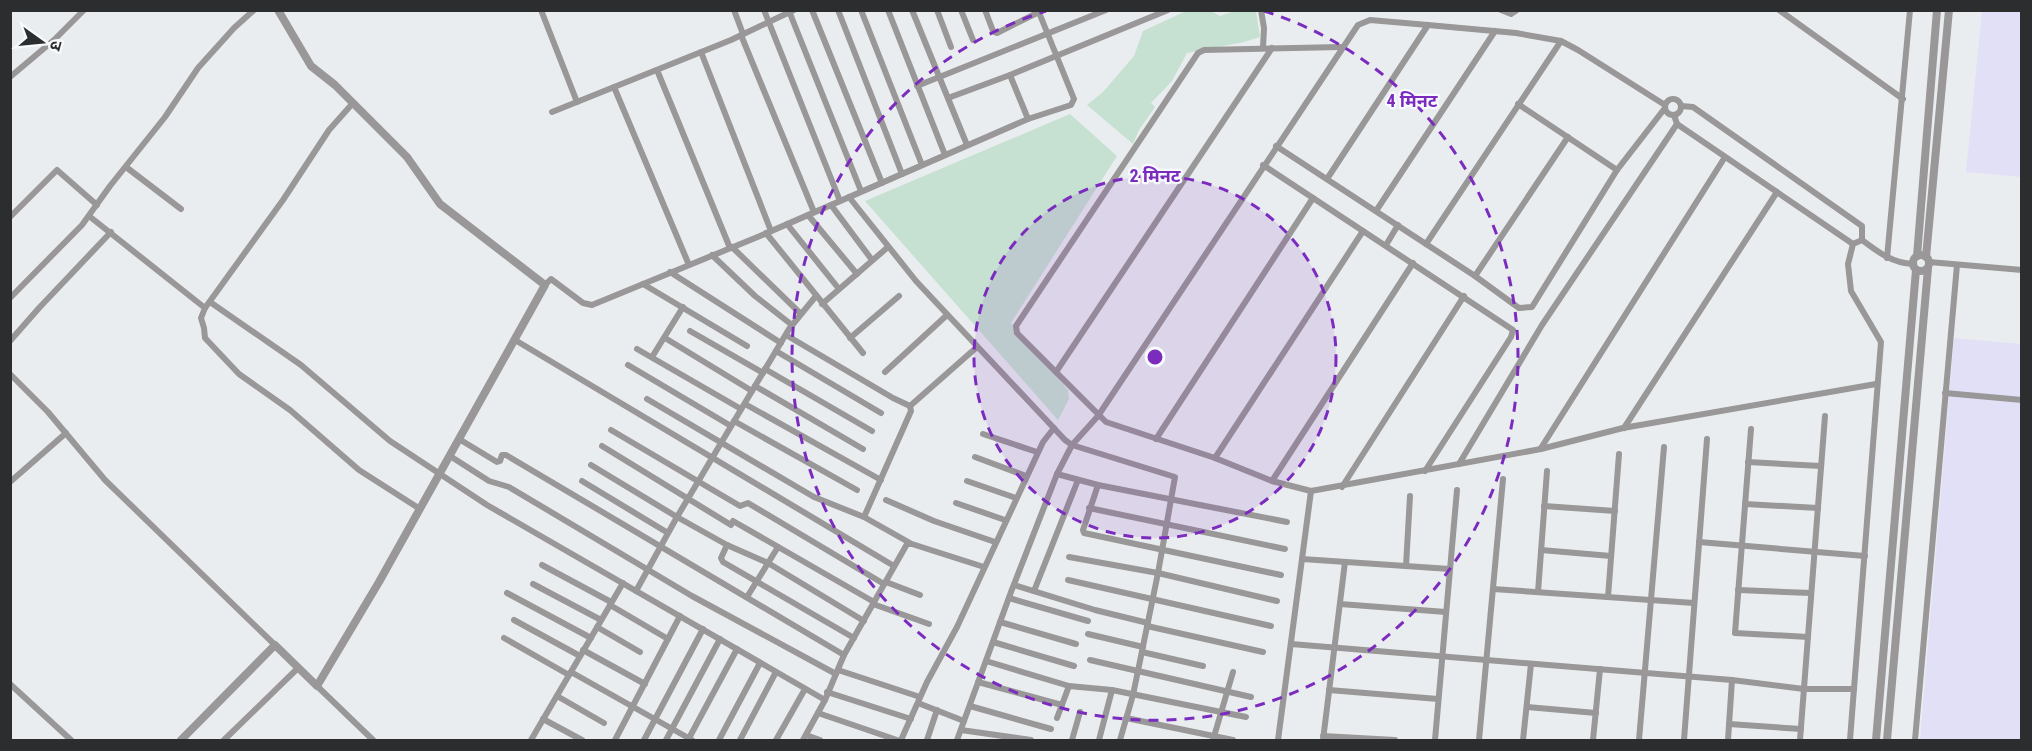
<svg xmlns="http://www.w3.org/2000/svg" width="2032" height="751" viewBox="0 0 2032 751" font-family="'Roboto Condensed','Noto Sans Devanagari',sans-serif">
<rect width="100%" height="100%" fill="#eaedef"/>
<g fill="#e2e0f6">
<path d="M1982,11H2021V177L1966,172Z"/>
<path d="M1954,338L2021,344V740H1920Z"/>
</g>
<g fill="#c6e1d1">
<path d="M1186,11H1211L1220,16L1234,11H1256L1260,37L1244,42L1187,53L1172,81L1151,103L1155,107L1139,130L1133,144L1087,105L1103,92L1134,56L1143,31Z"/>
<path d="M1070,114L1117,156L1011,323L1068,390L1069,399L1058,420L865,201Z"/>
</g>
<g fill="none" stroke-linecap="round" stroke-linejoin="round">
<g stroke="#999797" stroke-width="6">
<path d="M541,10L577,102"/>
<path d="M734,10L743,34"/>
<path d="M764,10L840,201"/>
<path d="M812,10L882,183"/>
<path d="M838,10L902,174"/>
<path d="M861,10L922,165"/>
<path d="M888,10L945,155"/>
<path d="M912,10L967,145"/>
<path d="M937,10L951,47"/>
<path d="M961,10L973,40"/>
<path d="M985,10L993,31L997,33L1043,10"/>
<path d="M1261,10L1264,28L1263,48"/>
<path d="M1501,10L1511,14L1517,10"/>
<path d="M1779,10L1903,99"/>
<path d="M789,11L861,191"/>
<path d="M741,35L814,212"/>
<path d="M1341,47L1204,50L1198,53L1016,326L1017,333L1106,422L1215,458L1272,481L1311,491L1541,449L1623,428L1876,384"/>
<path d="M701,52L771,231"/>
<path d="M657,70L730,248"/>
<path d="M1010,75L1028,119"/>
<path d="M10,77L54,40L84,10"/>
<path d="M917,86L1106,10"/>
<path d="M614,87L689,265"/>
<path d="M948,98L1010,75L1168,10"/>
<circle cx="1673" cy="107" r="8"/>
<path d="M353,103L329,130L283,200L205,308L201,318L204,328L205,338L239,374L290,410L359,470L420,509"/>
<path d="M1518,104L1617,170"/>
<path d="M1681,106L1693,107L1862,226V240"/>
<path d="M552,112L731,40L794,10"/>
<path d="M1677,124L1853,244"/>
<path d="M1276,146L1475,276L1512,303L1519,308L1532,307L1617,170L1665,108"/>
<path d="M1263,165L1513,330L1511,337L1425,471"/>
<path d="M126,167L181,209"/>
<path d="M1327,179L1428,25"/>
<path d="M849,197L916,281L1065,440L1072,445L1175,477L1158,573L1133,695L1120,740"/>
<path d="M831,205L872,260"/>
<path d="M1376,211L1495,31"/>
<path d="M808,215L857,274"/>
<path d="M89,216L205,308"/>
<path d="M10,217L57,170L97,205"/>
<path d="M787,224L839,289"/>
<path d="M766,233L863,353"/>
<path d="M1426,244L1561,41"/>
<path d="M1386,245L1398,225"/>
<path d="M732,247L801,314"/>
<path d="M712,255L755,296L792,325"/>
<path d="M1887,258L1910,10"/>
<path d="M1929,262L2022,270"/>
<path d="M670,272L781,343"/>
<path d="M1475,276L1568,137"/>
<path d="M643,284L747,346"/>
<path d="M545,285L551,279L583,303L592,305L760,236L1028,119L1071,105L1074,99L1038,10"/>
<path d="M10,298L82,225L110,186L165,117L198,68L234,28L254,10"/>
<path d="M210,302L301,365L390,441L487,505L825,700"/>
<path d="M822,304L888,247"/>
<path d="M690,331L763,373"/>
<path d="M786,335L893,398L910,406"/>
<path d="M665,338L752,391"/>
<path d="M850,338L899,296"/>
<path d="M515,340L894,566"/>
<path d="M10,341L39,308L111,232"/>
<path d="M637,349L741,409"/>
<path d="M776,351L881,413"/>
<path d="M652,357L683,307"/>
<path d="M628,365L731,426"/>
<path d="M765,369L872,431"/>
<path d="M885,372L947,315"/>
<path d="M1056,372L1272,48"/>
<path d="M10,374L48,412L105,480L275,645"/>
<path d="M755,386L863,449"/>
<path d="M1945,393L2022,400"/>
<path d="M647,399L814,497L864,517L910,543"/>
<path d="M745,404L881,480"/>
<path d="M734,421L857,490"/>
<path d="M1624,428L1777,192"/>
<path d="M1751,429L1735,633L1808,637"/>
<path d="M611,430L740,506L748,503L884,584"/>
<path d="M983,434L1037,452"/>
<path d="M459,439L497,462L500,461L502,455H506L844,655"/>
<path d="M1156,439L1313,198"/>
<path d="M602,446L731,525L733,521L874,602"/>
<path d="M1541,448L1725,157"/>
<path d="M450,456L489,481L509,487L692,596L836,674"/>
<path d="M975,457L1026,476"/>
<path d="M1215,458L1363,231"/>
<path d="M1748,462L1821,466"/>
<path d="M1459,464L1542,325L1677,124L1674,115"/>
<path d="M591,465L677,517L727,545L768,563L864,621"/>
<path d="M1057,474L1098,485L1287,522"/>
<path d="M582,481L668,533"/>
<path d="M967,481L1016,498"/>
<path d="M1272,481L1413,263"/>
<path d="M10,482L66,433"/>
<path d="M1098,485L1083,530L1084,533L1281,575"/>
<path d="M1342,487L1464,296"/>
<path d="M886,500L934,521L995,542"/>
<path d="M956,503L1005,520"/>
<path d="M1745,504L1818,508"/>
<path d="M1544,506L1615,511"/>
<path d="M1089,508L1285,549"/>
<path d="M864,517L911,411L910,406L977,347"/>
<path d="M1699,542L1865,556"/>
<path d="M727,545L721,558L723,562L854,638"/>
<path d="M1541,550L1611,556"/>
<path d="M1069,557L1158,573L1277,601"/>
<path d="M1302,559L1450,569"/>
<path d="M542,565L611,602"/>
<path d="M1406,566L1410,496"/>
<path d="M1068,580L1271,626"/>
<path d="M886,582L920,595"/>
<path d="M533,584L601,620"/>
<path d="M1014,585L1095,610L1148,623"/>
<path d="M1493,589L1694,603"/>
<path d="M1738,590L1811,593"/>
<path d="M636,591L677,517L789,329L816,296"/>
<path d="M1034,591L1078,480"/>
<path d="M1538,592L1547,471"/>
<path d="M507,593L591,638"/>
<path d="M747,597L778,547"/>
<path d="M1608,597L1619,454"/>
<path d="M1009,598L1088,621"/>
<path d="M873,604L929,624"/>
<path d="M1340,604L1446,612"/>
<path d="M610,605L668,639"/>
<path d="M514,620L580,656"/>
<path d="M1000,622L1076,644"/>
<path d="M1147,626L1263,652"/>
<path d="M597,627L640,652"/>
<path d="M1088,634L1143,647"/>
<path d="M504,638L569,675"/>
<path d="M993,642L1074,666"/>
<path d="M1291,644L1732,680L1804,689H1854"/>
<path d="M583,650L645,684"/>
<path d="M1142,652L1203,666"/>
<path d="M1090,660L1251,697"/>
<path d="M986,661L1069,686L1112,690L1246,717"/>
<path d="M838,670L920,697"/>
<path d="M571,672L692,740"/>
<path d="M978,682L1062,705"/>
<path d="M10,684L71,740"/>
<path d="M317,686L373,740"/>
<path d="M1329,690L1438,699"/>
<path d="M827,692L911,719"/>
<path d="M557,696L604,723"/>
<path d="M918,703L964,721"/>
<path d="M970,706L1051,729"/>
<path d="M1527,707L1596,713"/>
<path d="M818,713L897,740"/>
<path d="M1057,718L1069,686"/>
<path d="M1126,718L1233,740"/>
<path d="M543,719L582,740"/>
<path d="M1729,724L1801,729"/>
<path d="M961,730L1031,740"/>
<path d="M806,735L820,740"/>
<path d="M1323,736L1395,740"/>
<path d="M224,740L298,668"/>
<path d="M531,740L623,583"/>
<path d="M615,740L680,616"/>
<path d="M644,740L703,629"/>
<path d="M666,740L720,639"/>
<path d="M688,740L737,649"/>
<path d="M719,740L760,663"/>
<path d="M740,740L776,672"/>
<path d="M776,740L805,689"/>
<path d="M803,740L825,700L844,655L907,544H912L984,567"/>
<path d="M901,740L927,682L957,627L1043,442L1054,428"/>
<path d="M927,740L937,710"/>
<path d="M957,740L1011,592L1057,474L1072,445L1098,416L1358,25L1370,20L1428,25L1516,33L1561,41L1578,50L1665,105"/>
<path d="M1072,740L1080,712"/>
<path d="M1099,740L1112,690"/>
<path d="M1213,740L1233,672"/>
<path d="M1278,740L1311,491"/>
<path d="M1323,740L1345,562"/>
<path d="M1435,740L1457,490"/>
<path d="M1479,740L1503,479"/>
<path d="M1523,740L1531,664"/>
<path d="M1593,740L1600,669"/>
<path d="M1639,740L1664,447"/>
<path d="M1684,740L1707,439"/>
<path d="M1728,740L1732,680"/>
<path d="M1800,740L1825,416"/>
<path d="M1850,740L1881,342L1851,291L1848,264L1853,244L1862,240C1878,252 1892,263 1913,264"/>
<path d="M1915,740L1957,265"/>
</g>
<g stroke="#999797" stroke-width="8">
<circle cx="1921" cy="263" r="8"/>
<path d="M1917,256L1937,10"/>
<path d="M1926,257L1949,10"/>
<path d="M181,740L275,645L317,686L379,582L545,285L440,204L407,157L335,85L311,66L278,10"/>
<path d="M1876,740L1916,270"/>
<path d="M1887,740L1928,268"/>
</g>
</g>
<circle cx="1155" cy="357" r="181" fill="#7b2cbf" fill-opacity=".12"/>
<g fill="none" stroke="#7b2cbf" stroke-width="3" stroke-dasharray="10 8">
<circle cx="1155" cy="357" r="181"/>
<path d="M1264 11A363 363 0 1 1 1046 11"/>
</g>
<circle cx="1155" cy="357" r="9" fill="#7b2cbf" stroke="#f8fbfd" stroke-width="3"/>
<g font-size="18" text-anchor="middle" font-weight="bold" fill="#7b2cbf" stroke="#f8fbfd" stroke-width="4.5" stroke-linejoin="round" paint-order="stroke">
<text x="1412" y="107">4 मिनट</text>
<text x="1155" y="182">2 मिनट</text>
</g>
<rect width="2032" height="751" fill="none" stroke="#2c2d2e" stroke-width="24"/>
<g transform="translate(42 42) rotate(105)" stroke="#f8fbfd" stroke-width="4.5" paint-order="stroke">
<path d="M0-4.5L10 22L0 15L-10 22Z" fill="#2c2d2e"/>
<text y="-9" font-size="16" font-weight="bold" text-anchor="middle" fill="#2c2d2e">उ</text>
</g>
</svg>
